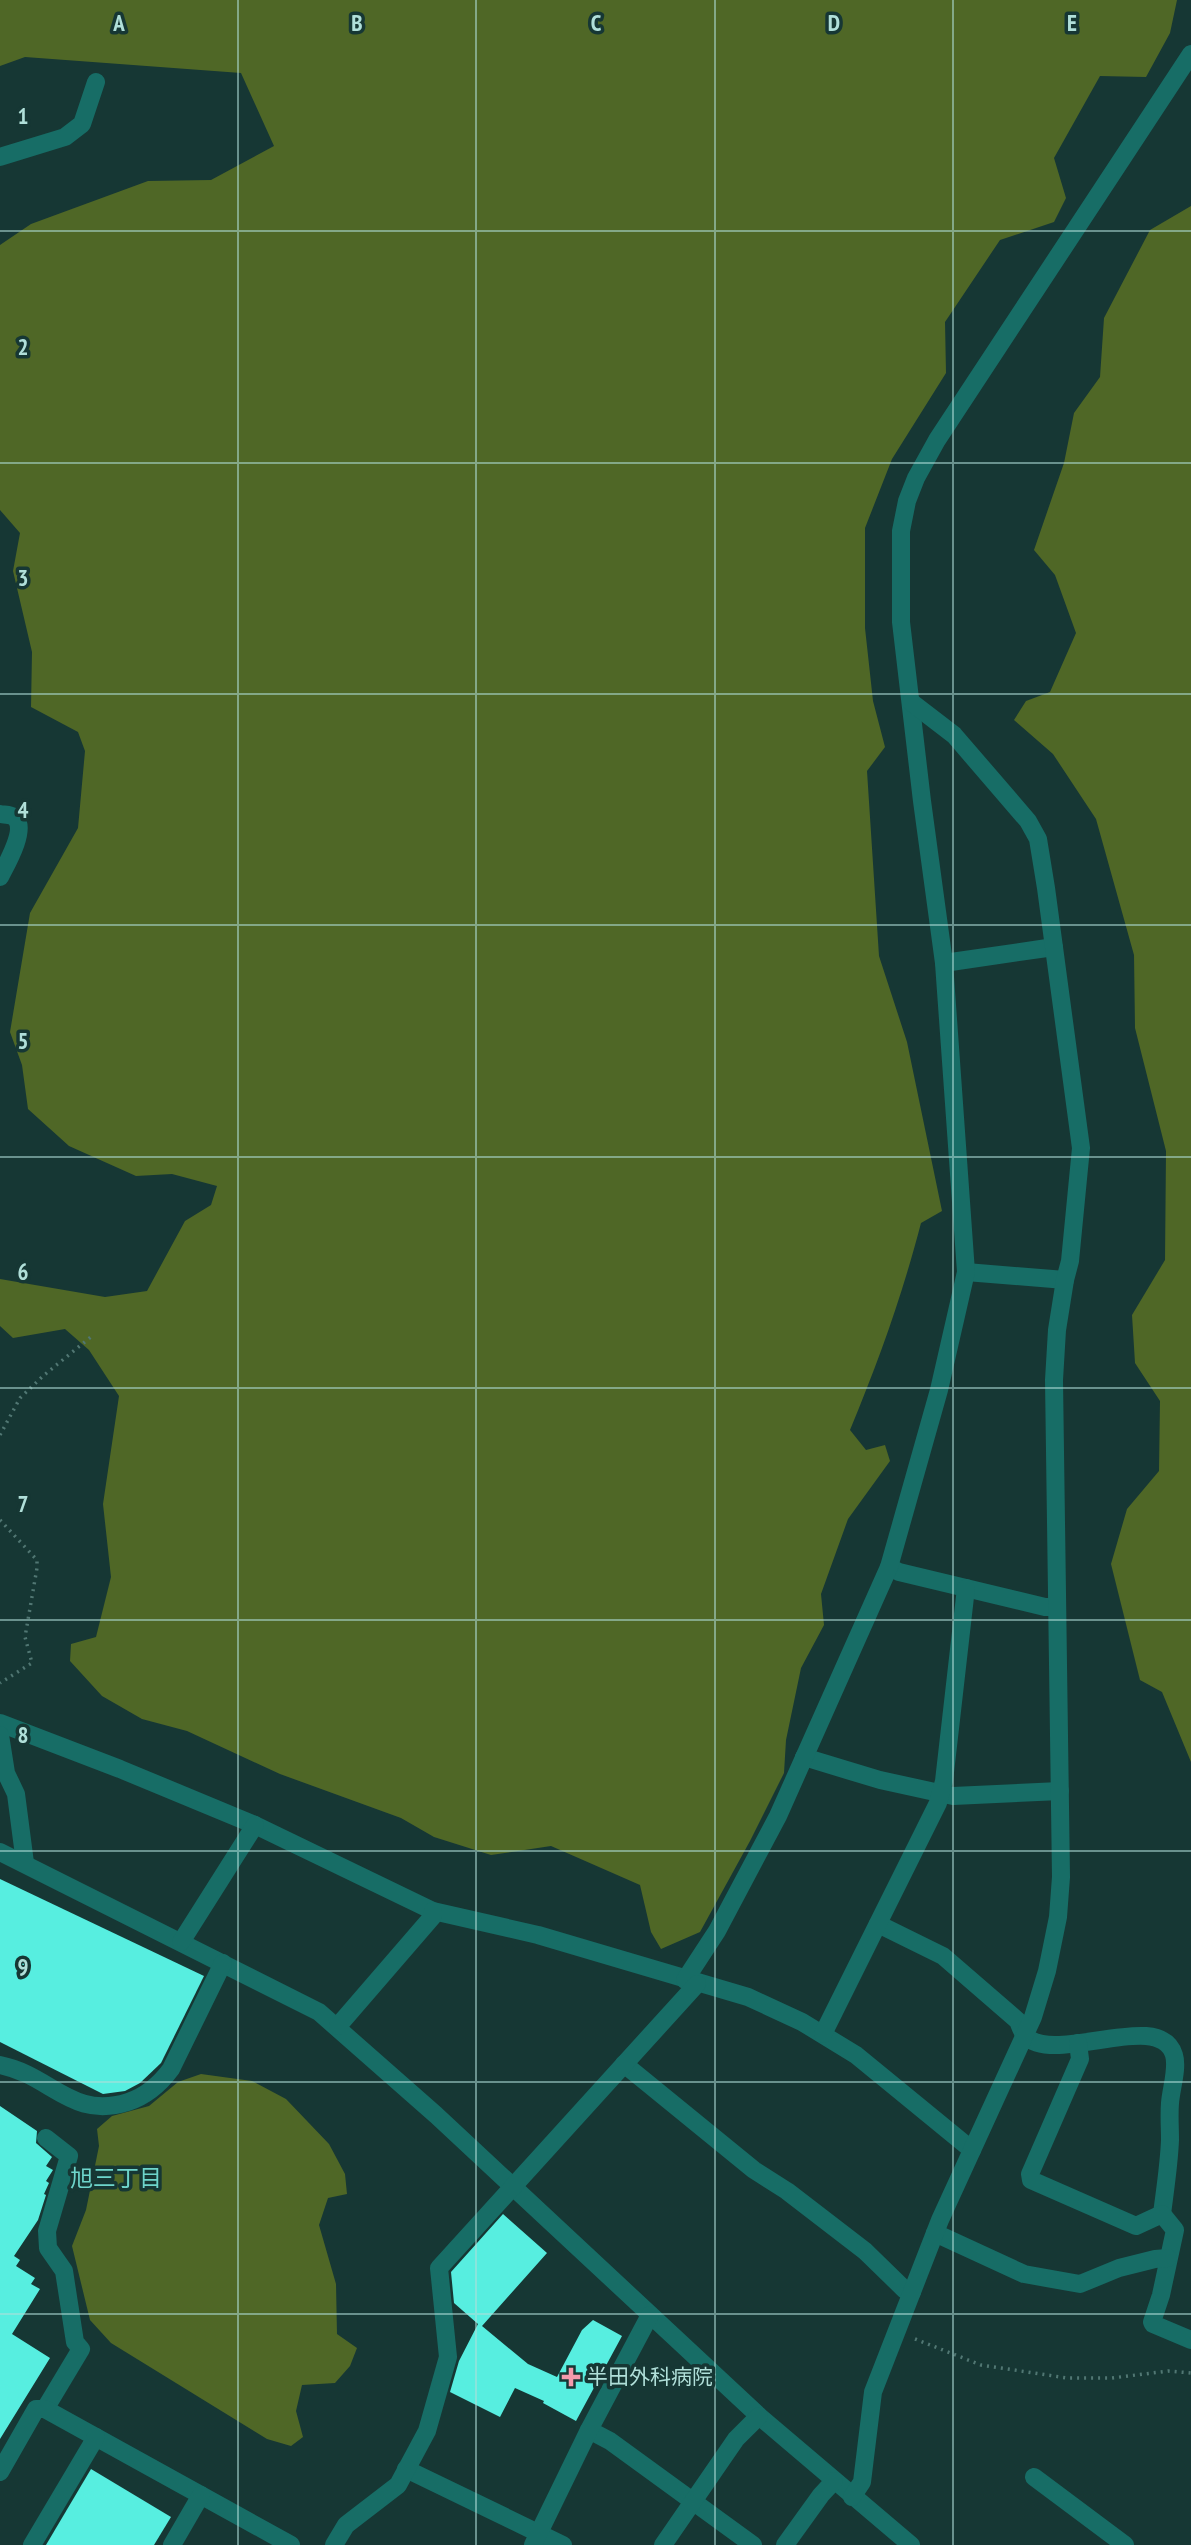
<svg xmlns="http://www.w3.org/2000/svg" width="1191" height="2545" viewBox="0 0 1191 2545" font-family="'PT Sans Narrow','Noto Sans JP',sans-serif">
<rect width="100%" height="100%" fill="#163734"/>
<g fill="#4f6726">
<path d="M0,0H1177L1170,33L1146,77L1100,76L1054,158L1066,198L1054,222L1000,240L945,322L946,373L892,459L865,528V628L873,701L885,747L867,771L879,956L907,1042L942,1211L921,1223C902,1296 879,1360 850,1430L866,1450L885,1445L890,1461L848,1519L821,1594L824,1625L801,1668L786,1740L784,1773L750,1841L700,1932L661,1949L651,1932L640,1885L551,1846L491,1855L434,1837L401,1818L280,1774L187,1731L142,1719L102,1696L70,1661L71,1644L96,1637L111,1577L103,1504L119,1396L89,1350L65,1329L13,1338L0,1326V1279L105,1297L147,1291L185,1221L211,1205L217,1186L172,1174L136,1176L69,1146L28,1109L22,1065L10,1032L30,913L78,828L85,751L78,732L31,707L32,652L13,571L20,533L0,510V245L31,224L148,181L211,180L274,146L241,73L25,57L0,66Z"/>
<path d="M1191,206V1762L1162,1692L1140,1680L1111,1564L1127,1509L1159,1471L1160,1401L1135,1363L1132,1315L1165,1260L1166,1151L1135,1028L1134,955L1096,819L1053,754L1014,720L1026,701L1050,692L1076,633L1055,575L1034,550L1064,463L1074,413L1100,377L1104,318L1150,230Z"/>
<path d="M201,2074L252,2081L286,2099L329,2144L345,2174L347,2194L328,2198L319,2225L336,2284L337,2334L357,2348L350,2366L335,2383L302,2385L296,2411L303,2437L291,2446L267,2439L111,2343L90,2320L72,2246L86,2210L99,2146L97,2129L112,2116L149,2106L178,2082Z"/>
</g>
<g fill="#57eee0">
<path d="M0,1879L204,1976L161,2063L140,2083L125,2091L103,2094L0,2042Z"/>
<path d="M0,2106L37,2131L36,2143L52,2157L46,2166L53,2170L46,2181L49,2183L44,2194L46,2195L38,2220L14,2256L20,2260L16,2266L35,2278L31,2284L40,2289L12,2334L50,2358L0,2439Z"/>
<path d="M503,2214L547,2253L482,2326L528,2364L557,2377L582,2330L593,2320L622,2336L576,2421L543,2403L544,2401L515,2388L500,2417L450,2392L459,2361L478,2324L454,2303L451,2272Z"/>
<path d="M91,2469L171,2517L154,2545H46Z"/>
</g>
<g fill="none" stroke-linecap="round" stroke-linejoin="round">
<g stroke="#517773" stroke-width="3.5" stroke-dasharray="2 5" stroke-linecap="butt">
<path d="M0,1435L20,1398L43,1376L92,1336"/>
<path d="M0,1520L37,1560V1568L25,1637L32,1663L0,1683"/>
<path d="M915,2339L981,2365L1067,2378H1112L1168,2371L1191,2373"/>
</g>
<g stroke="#176d66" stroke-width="18">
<path d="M0,157L65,137L82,124L96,82"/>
<path d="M0,814C5,815 12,814 16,819C26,831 6,865 0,877"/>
<path d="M944,963L1054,947"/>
<path d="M966,1272L1065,1280"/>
<path d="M889,1567L899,1572L1045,1607H1057"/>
<path d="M0,1723L120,1769L255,1825L433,1911L538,1935L748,1997L802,2022L856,2055L972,2150"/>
<path d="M0,1735L6,1773L16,1794L25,1863"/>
<path d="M804,1757L880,1780L953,1796L1060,1791"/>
<path d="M0,1852L319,2012L436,2115L759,2416L911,2545"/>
<path d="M878,1924L943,1956L1018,2021C1020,2026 1022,2032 1025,2036C1056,2066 1160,2008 1174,2055C1178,2068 1171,2089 1170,2103C1169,2115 1170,2128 1170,2140C1169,2165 1165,2190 1162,2214"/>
<path d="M181,1942L255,1825"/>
<path d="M685,1980L717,1931L778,1816L889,1567L939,1390L966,1272L944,963L922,801L901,622V531L907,501L916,478L937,440L1191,54"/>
<path d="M338,2026L433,1916V1911"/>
<path d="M823,2034L938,1803L944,1781L966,1588"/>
<path d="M1078,2043L1080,2059L1030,2174L1031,2180L1136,2226L1162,2214L1175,2230L1161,2295L1152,2322L1153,2324L1191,2340"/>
<path d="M624,2064L754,2170L787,2191L865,2251L905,2290L912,2292"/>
<path d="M0,2065C51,2075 71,2120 128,2102C146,2096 160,2084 171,2069L223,1963"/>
<path d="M935,2233L1024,2274L1080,2284L1119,2268L1155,2259L1168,2258"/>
<path d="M45,2409L81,2349L75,2342L64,2271L48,2248L47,2231L69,2156L46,2138"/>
<path d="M589,2430L610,2441L753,2545"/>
<path d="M406,2469L563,2545"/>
<path d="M0,2472L36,2409H45L291,2545"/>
<path d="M1034,2477L1125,2545"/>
<path d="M852,2497L862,2482L873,2392L940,2220L1033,2017L1047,1971L1058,1917L1061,1877L1054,1380L1057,1330L1065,1280L1070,1261L1081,1148L1046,888L1038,839L1028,821L954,735L911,702"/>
<path d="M32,2545L96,2437"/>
<path d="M172,2545L201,2495"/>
<path d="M334,2545L346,2525L398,2485L427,2431L448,2357L439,2268L697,1984"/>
<path d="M533,2545L589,2430L650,2315"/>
<path d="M663,2545L736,2439L759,2416"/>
<path d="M785,2545L821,2495L834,2481"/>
</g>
</g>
<path fill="none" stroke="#b0dfd9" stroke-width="2" stroke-opacity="0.55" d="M238,0V2545M476,0V2545M715,0V2545M953,0V2545M0,231H1191M0,463H1191M0,694H1191M0,925H1191M0,1157H1191M0,1388H1191M0,1620H1191M0,1851H1191M0,2082H1191M0,2314H1191"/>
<path fill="#f39aac" stroke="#163734" stroke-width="2.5" d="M567.5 2366.5h7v7h7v7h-7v7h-7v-7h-7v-7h7z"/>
<g text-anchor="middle" stroke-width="7" stroke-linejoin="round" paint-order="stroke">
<g font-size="21" fill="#b0dfd9" stroke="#163734" text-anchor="start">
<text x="587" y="2384">半田外科病院</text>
</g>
<g font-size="23" fill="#6ed5cb" stroke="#163734">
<text x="116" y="2186">旭三丁目</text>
</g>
</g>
<g font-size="23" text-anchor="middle" font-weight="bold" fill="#b0dfd9" stroke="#163734" stroke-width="7" stroke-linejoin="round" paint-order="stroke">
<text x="119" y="31">A</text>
<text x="357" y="31">B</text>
<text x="596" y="31">C</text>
<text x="834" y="31">D</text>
<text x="1072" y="31">E</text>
<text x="23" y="124">1</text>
<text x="23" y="355">2</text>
<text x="23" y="586">3</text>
<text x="23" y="818">4</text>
<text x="23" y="1049">5</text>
<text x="23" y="1280">6</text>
<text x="23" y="1512">7</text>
<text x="23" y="1743">8</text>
<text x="23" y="1975">9</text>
</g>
</svg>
